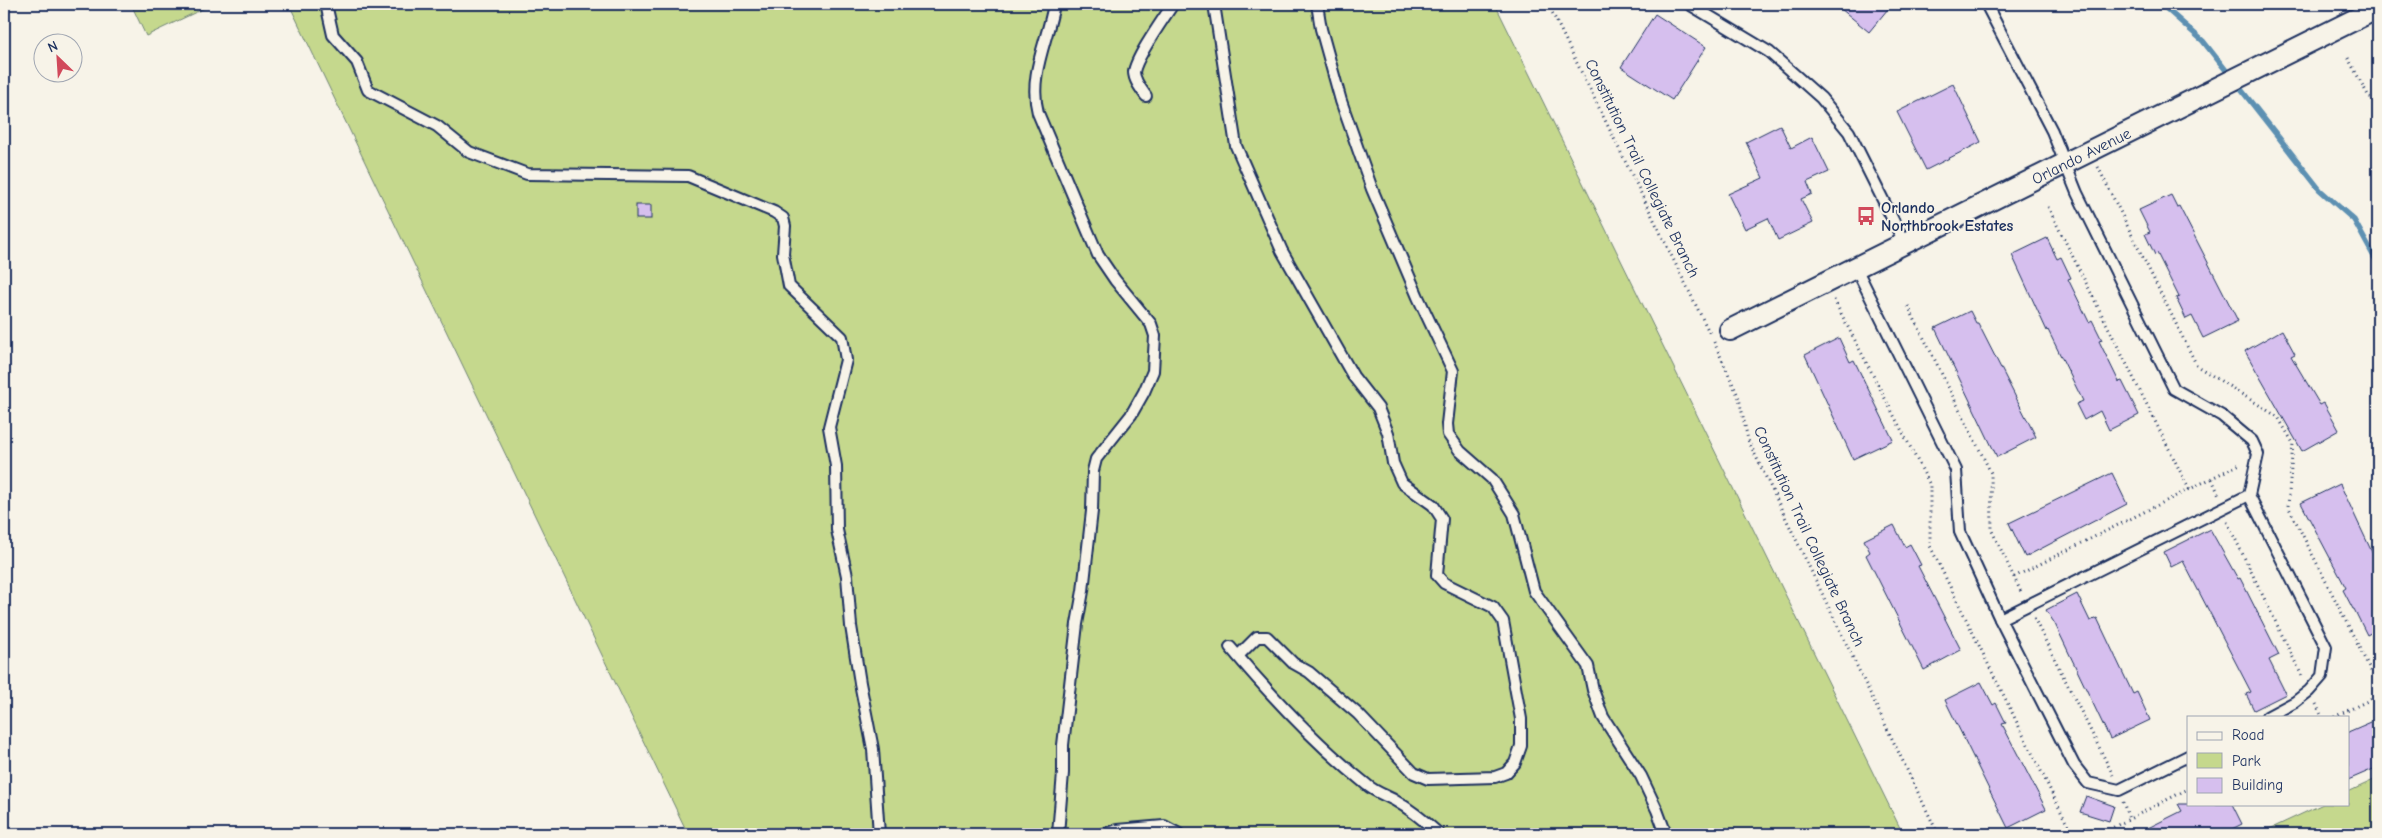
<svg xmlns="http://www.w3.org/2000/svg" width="2382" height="838" viewBox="0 0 2382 838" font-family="'Comic Neue',sans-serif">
<rect width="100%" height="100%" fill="#f7f3e8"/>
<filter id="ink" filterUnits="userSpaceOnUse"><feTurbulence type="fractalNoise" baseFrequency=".02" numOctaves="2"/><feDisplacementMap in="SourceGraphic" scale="10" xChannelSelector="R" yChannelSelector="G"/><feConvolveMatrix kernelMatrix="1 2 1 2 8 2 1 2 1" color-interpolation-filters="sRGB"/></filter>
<g filter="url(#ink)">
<g fill="#c5d88d" stroke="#708476">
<path d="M131,4H213L146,36Z"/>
<path d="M289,4H1495L1903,834H688Z"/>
<path d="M2378,778V834H2259L2323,804H2348V792Z"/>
</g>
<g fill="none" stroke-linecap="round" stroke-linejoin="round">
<path stroke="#5d90b2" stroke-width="5.5" d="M2161,4L2203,41L2320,190L2354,220L2378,264"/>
</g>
<g fill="#d6bfee" stroke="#1b2f5e">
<path d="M1835,4H1892L1869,32Z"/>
<path d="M1655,14L1706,47L1672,100L1621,67Z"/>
<path d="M1953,84L1981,142L1926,170L1897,112Z"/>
<path d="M1780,125L1791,148L1812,137L1829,172L1807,182L1812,194L1801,199L1813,223L1778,240L1768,218L1745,229L1728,194L1763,178L1746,142Z"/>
<path d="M2171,195L2177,207L2179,206L2238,321L2203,338L2192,316L2186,319L2176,298L2179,297L2157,253L2155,255L2145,234L2150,232L2139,210Z"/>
<rect x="636" y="205" width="15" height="14"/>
<path d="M2047,238L2057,259L2061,257L2071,278L2068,279L2089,322L2092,320L2102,340L2099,341L2119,382L2122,381L2139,415L2109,430L2100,411L2084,420L2076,404L2083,401L2048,330L2047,331L2012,255Z"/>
<path d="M1970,311L1976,323H1978L2036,437L1997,457L1935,328Z"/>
<path d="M2282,330L2295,354L2291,356L2320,405L2324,403L2339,430L2302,451L2245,351Z"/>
<path d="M1839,338L1850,362L1854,360L1893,440L1853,459L1805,355Z"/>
<path d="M2112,473L2127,504L2025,557L2009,523Z"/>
<path d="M2340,484L2378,565V629L2367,635L2354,609H2353L2343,590L2346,588L2301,503Z"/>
<path d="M1894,525L1905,547L1910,544L1921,565L1918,566L1961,650L1924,670L1866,555L1870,552L1864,540Z"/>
<path d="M2210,529L2238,579L2240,578L2279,655L2269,660L2286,694L2254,710L2246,694L2251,692L2183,561L2171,567L2164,552Z"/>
<path d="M2077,594L2090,621L2097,618L2133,694L2137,692L2150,720L2110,739L2055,624L2046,610Z"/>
<path d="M1981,682L1993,705L1996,703L2006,723L2002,724L2046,809L2008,828L1945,700Z"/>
<path d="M2378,719V767L2348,780V732Z"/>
<path d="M2086,796L2114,806L2109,821L2080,812Z"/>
<path d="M2178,804H2232L2242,824L2222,834H2136L2182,811Z"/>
</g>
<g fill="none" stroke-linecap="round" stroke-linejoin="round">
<g stroke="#1b2f5e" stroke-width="14">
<g id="lane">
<path d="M326,4L333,35L357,62L368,90L437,126L469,152L527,174L688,176L774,212L783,218L785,226L783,254L789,286L842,337L846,360L829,427L836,466L837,530L847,576L851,626L860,683L873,749L879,834"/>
<path d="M1054,4C1048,40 1028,75 1038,113L1098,255L1115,280L1151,324L1155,336L1153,371L1144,392L1131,415L1096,459L1093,471L1092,511L1083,591L1077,624L1063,745V773L1058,834"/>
<path d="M1214,4L1236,146L1282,251L1353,376L1378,408L1388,433L1393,463L1402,483L1433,505L1442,519L1437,575L1444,583L1493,607L1503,621L1521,719V746L1515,763L1506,773L1495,777L1428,779L1414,773L1358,714L1309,672L1293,663L1267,637H1257L1238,656"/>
<path d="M1317,4L1321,29L1341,101L1372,189L1418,297L1453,371L1447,424L1448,434L1460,451L1492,479L1514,514L1534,591L1588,666L1593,690L1603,717L1641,776L1657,810L1666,834"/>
<path d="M1689,4L1769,52L1821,98L1849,132L1905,244"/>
<path d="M1986,4L2052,131L2077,193L2174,389L2222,416L2252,441L2258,454L2249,495L2326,647L2322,676L2309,691L2295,702L2267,717"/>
<path d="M1146,96C1141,89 1134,80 1134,72C1136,57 1164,18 1173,4"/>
<path d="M1856,268L1956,470L1960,532L2000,619L2074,765L2088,783L2119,790L2188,756"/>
<path d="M2000,619L2249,495"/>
<path d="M1230,647C1272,697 1316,744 1367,785C1375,792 1385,795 1394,800C1410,809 1425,821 1439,834"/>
<path d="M1104,834L1117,830L1164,826L1179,834"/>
</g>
</g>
<g stroke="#1b2f5e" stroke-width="24">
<g id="street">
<path id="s1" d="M1730,330L2378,8"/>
</g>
</g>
<g stroke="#1b2f5e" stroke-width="3" stroke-dasharray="1 4" stroke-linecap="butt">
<path d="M1548,4L1711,336"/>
<path d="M2348,58L2369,97L2378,99"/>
<path d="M2098,167L2197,366L2278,417L2293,443L2288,506L2378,685"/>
<path d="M2048,207L2190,491"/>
<path d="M1834,300L1930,485V546L2072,834"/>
<path d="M1908,306L1991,473L1992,531L2022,594"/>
<path d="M1714,342L1739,398L1748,440L1938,834"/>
<path d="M2212,479L2219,495"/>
<path d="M2227,522L2303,678"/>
<path d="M2014,577L2242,463"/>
<path d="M2034,618L2113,775"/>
<path d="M2316,704L2322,717"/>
<path d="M2334,717L2378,696"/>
<path d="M2123,802L2129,819"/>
<path d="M2100,834L2188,789"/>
</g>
<use href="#lane" stroke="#f7f3e8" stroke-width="10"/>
<use href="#street" stroke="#f7f3e8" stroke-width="20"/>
</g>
</g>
<defs>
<g id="bus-bare" transform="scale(1.5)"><path d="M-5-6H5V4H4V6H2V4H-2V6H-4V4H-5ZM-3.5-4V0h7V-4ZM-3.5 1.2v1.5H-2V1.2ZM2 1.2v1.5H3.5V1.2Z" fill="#d1495b" stroke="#f7f3e8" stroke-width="2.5" paint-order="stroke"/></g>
</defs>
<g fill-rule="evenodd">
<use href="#bus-bare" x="1866" y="216"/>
</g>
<g text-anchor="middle" stroke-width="4" stroke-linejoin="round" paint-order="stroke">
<g font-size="16" fill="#1b2f5e" stroke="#f7f3e8">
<text dy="6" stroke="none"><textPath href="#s1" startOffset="392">Orlando Avenue</textPath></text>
<text transform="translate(1643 168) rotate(64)" y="6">Constitution Trail Collegiate Branch</text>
<text transform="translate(1810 536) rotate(65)" y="6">Constitution Trail Collegiate Branch</text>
</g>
<g font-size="16" font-weight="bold" fill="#1b2f5e" stroke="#f7f3e8" text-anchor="start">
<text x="1881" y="213">Orlando<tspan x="1881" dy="18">Northbrook Estates</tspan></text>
</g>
</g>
<rect width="2382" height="838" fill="none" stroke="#f7f3e8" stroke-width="20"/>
<rect x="10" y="10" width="2362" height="818" fill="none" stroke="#1b2f5e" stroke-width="2" filter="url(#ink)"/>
<rect x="2187" y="716" width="162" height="90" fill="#f7f3e8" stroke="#9fa5b1"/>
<rect x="2197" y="732" width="25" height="8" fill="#f7f3e8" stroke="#9fa5b1"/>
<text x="2232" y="740" font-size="15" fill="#1b2f5e">Road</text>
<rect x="2197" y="753" width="25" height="15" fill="#c5d88d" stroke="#9fa5b1"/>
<text x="2232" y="766" font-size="15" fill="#1b2f5e">Park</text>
<rect x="2197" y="778" width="25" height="15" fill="#d6bfee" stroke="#9fa5b1"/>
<text x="2232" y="790" font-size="15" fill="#1b2f5e">Building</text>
<g transform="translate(58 58) rotate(335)"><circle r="24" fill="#f7f3e8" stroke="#9fa5b1"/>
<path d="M0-4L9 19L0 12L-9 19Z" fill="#d1495b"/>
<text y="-8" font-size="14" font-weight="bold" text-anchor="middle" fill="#1b2f5e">N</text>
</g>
</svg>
